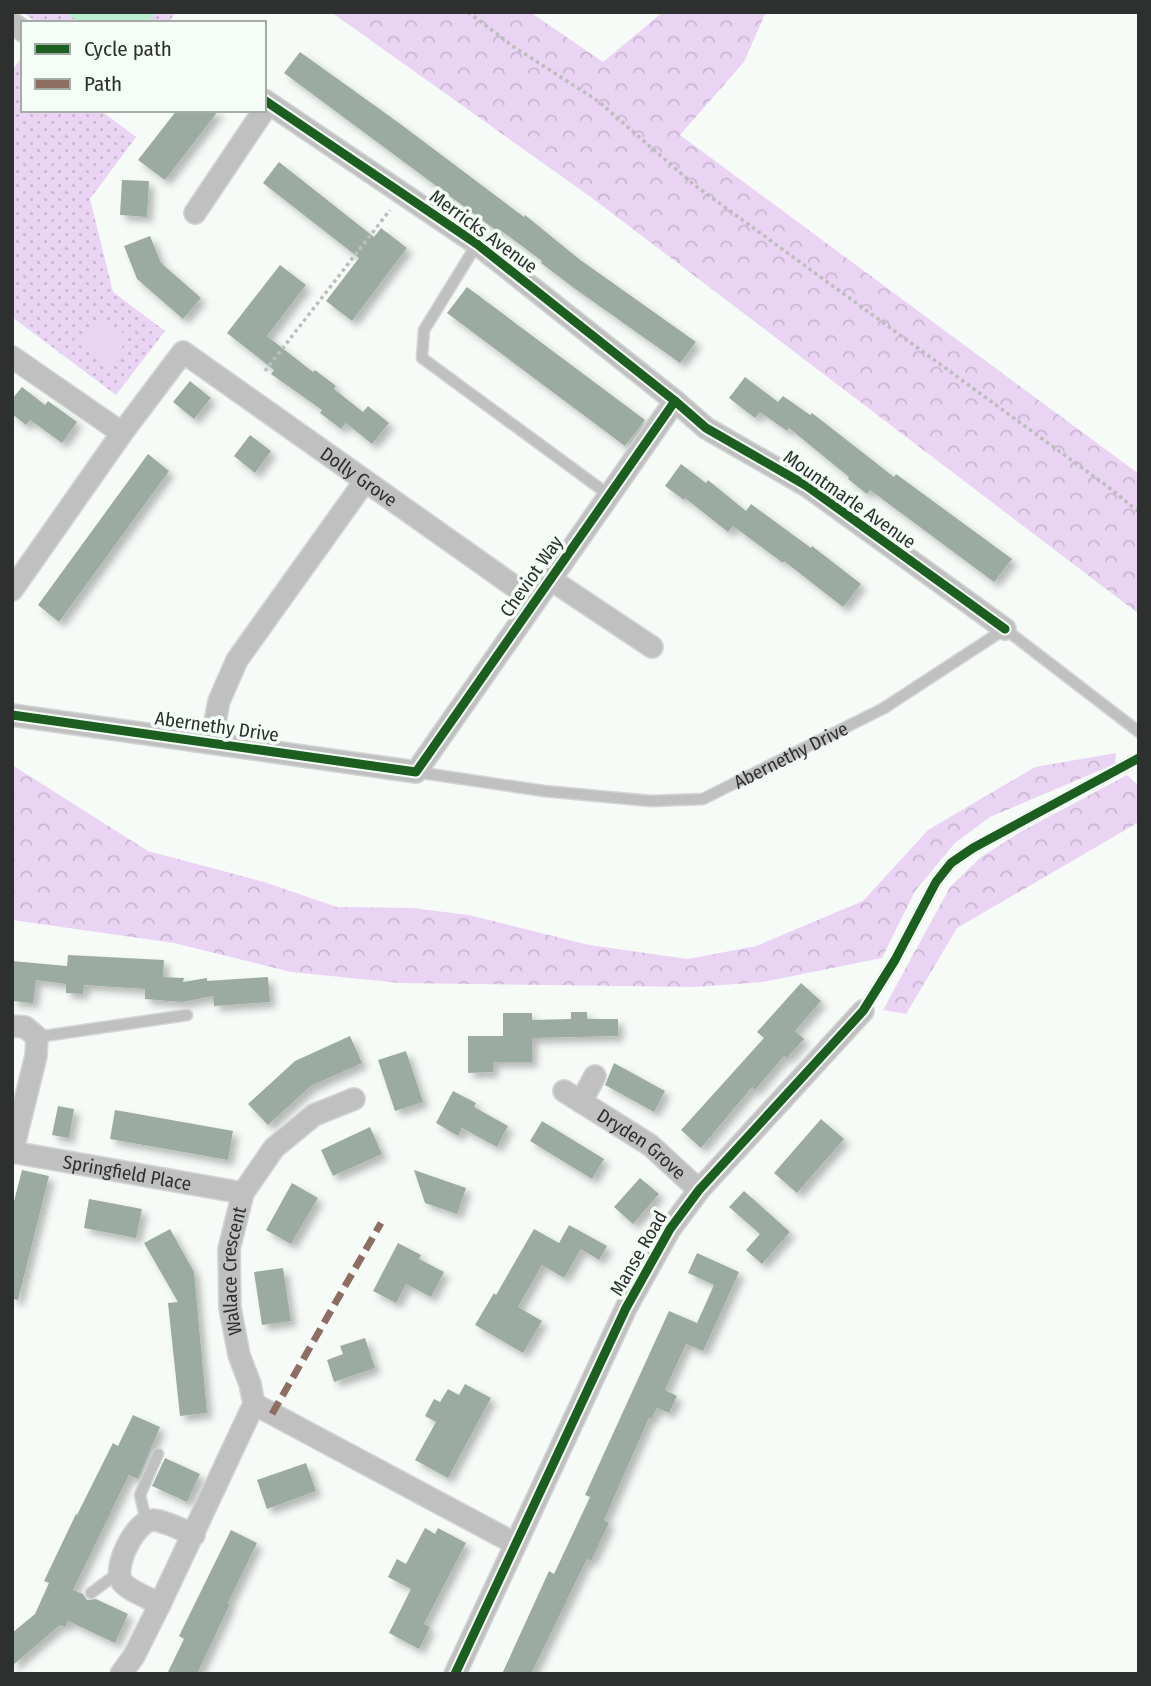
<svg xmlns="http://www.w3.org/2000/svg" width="1151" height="1686" viewBox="0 0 1151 1686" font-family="'Fira Sans Condensed',sans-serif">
<defs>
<pattern id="grass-dots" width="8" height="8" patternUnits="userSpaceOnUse" patternTransform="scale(1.75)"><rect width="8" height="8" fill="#ead4f4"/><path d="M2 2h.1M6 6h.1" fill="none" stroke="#c9b6d2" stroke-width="1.8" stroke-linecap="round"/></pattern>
<pattern id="forest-crowns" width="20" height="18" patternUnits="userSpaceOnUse" patternTransform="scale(1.75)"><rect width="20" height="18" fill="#ead4f4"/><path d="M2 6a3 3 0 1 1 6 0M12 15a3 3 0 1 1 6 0" fill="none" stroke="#c9b6d2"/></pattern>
<filter id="shadow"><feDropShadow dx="5.5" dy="5.5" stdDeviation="3.5" flood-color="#0004"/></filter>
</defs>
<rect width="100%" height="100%" fill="#f7fbf8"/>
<g fill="url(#grass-dots)">
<path d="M23,12H176L168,23H37Z"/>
<path d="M23,56V110H100L136,137L90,199L113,292L165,331L116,395L12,317V70Z"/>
</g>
<g fill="url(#forest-crowns)">
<path d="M331,12H530L603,62L663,12H766L744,62L680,135L1139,474V614L592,198Z"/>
<path d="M1116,753L1115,764L990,817L955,843L915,891L882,958L763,982L695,987L400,983L291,972L174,943L12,920V765L148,851L264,882L337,907L412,908L469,915L589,945L688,959L756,946L863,901L928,830L1035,767Z"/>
<path d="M1127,775L1139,786V822L957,928L906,1014L883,1010L950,887L981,857L1022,831Z"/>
</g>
<path fill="#ead4f4" d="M102,323L128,335L113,366L73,341L87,329Z"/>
<path fill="#b9efcf" d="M65,12H157L148,23H80Z"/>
<g fill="#9baba2" filter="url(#shadow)">
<path d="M300,52L399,123L524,217L525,215L579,259L696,342L680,363L574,288L541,263L542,261L499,229L497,231L284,73Z"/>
<path d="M177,110H219L165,180L138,160Z"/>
<path d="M279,162L374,237L381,228L407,248L352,321L326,301L359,258L263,183Z"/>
<path d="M122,180L149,181L147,217L120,215Z"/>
<path d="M150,236L161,263L201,298L183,319L137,279L124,246Z"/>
<path d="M280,265L306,285L267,336L313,372L315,370L336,386L334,389L363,412L368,406L389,423L372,444L346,423L341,429L320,413L322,410L271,374L274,370L227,333Z"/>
<path d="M467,287L645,420L625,446L447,313Z"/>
<path d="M745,377L778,402L783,396L810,415L812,413L894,477L896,474L1012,559L994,582L870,490L867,494L848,479L849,477L789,428L787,431L760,412L755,418L729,398Z"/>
<path d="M190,381L211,398L194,419L173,402Z"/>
<path d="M22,387L45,405L48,401L77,422L62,443L30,420L26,425L12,414V399Z"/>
<path d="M250,435L271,451L255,473L234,456Z"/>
<path d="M148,454L169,471L59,622L38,605Z"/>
<path d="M681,464L706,483L708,480L746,511L751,504L811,548L812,546L861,584L843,607L784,561L783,563L733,526L728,532L685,498L684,500L665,486Z"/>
<path d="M68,955L164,960L163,977L184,978L183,982L207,978V981L268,977L270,1002L214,1006L213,996L183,1002L168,1001L145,999V989L84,985L83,994L66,993V984L36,980L33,1003L12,1001V961L67,966Z"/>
<path d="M801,983L821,1001L795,1031L804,1039L787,1058L784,1056L755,1090L752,1087L701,1148L681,1130L764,1038L757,1032Z"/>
<path d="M571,1012H587V1019H618V1036L532,1038V1062H493V1072L468,1073V1036H503V1013H532V1020L571,1019Z"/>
<path d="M350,1036L362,1063L311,1086L268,1125L248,1104L295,1061Z"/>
<path d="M406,1051L423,1102L395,1111L378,1060Z"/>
<path d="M614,1063L665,1091L654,1112L605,1085Z"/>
<path d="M453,1091L476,1103L474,1107L508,1126L497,1147L462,1128L458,1136L436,1123Z"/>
<path d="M58,1106L74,1109L69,1138L52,1135Z"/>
<path d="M115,1110L233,1131L228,1160L110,1139Z"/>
<path d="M821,1119L844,1139L797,1193L774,1173Z"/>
<path d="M542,1121L604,1159L592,1179L530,1141Z"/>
<path d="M370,1127L382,1154L333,1176L321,1150Z"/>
<path d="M22,1170L49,1176L18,1300L12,1299V1209Z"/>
<path d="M414,1170L466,1188L457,1214L425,1203Z"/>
<path d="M640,1178L659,1194L633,1224L614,1207Z"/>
<path d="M292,1183L318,1198L291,1244L266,1230Z"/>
<path d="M744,1191L790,1232L762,1264L746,1250L760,1234L729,1207Z"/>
<path d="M89,1199L142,1209L136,1238L84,1228Z"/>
<path d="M569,1225L607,1246L599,1260L581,1249L564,1278L542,1265L518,1307L542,1321L523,1353L475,1325L494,1293L496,1295L534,1229L559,1243Z"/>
<path d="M170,1229L194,1272L207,1413L180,1416L168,1303L178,1302L144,1243Z"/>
<path d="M398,1243L421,1255L419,1259L444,1272L431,1297L406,1284L396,1303L373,1291Z"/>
<path d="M697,1253L739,1272L723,1308L703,1351L686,1344L665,1390L677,1396L669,1413L657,1408L651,1419L649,1418L604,1520L609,1523L591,1561L587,1559L531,1674H502L549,1571L554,1574L590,1497L585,1495L669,1311L697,1323L714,1285L688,1273Z"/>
<path d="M283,1268L291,1321L262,1325L254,1272Z"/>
<path d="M365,1338L375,1368L334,1382L327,1360L343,1354L340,1346Z"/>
<path d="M465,1384L491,1398L448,1478L415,1460L436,1422L425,1416L434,1399L440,1402L448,1389L459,1395Z"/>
<path d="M133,1415L160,1427L138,1479L129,1475L73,1590L83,1594L87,1600L96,1599L128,1614L115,1643L68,1621L65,1627L60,1625L12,1666V1633L35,1614L49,1583L44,1581L76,1514L77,1515L113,1443L118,1446Z"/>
<path d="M165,1458L200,1474L187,1502L152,1486Z"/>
<path d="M306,1463L316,1491L267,1509L257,1480Z"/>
<path d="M425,1528L435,1534L438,1528L466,1543L424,1624L430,1627L419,1649L389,1633L411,1589L388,1577L397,1559L406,1564Z"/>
<path d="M231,1530L257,1543L228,1603L230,1604L197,1674H167L184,1639L179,1636Z"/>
</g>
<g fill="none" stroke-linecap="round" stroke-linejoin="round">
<g stroke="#d3d6d4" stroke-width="13">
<g id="service">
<path d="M477,244L424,330L422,358L609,495"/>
<path id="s1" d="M416,772L544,791L651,801L703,799L884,708L1005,629L1139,732"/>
<path d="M863,1011L895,960L936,882L951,863L973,848L1139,758"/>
<path d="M37,1037L187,1015"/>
<path d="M146,1521L140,1495L158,1454"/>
<path d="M91,1593L118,1573"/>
</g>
</g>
<g stroke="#d3d6d4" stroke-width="24">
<g id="minor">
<path d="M12,23L23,31"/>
<path d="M264,100L477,244L675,401L706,428L807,486L1005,629"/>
<path d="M195,213L264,110"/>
<path d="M12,357L122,433L12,590"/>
<path id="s2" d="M122,433L183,352L535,601"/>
<path d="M550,579L652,647"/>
<path d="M12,715L416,772L675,401"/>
<path d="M211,743L219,701L237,660L365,481"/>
<path d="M12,1026L25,1027L37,1037L36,1056L12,1153"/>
<path id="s3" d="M564,1091L650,1145L699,1190"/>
<path d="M581,1102L595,1076"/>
<path id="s4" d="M12,1152L243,1193"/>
<path d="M254,1404L514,1543"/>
<path d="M160,1604C149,1598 129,1591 122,1582C112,1567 136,1520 153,1520C166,1521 182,1530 194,1535"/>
<path id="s5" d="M121,1674L134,1656L160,1604L254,1404L250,1384L239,1355L230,1308L229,1249L243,1193L274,1148L314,1115L354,1099"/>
<path d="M455,1674L626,1308L670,1229L699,1190L863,1011"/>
</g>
</g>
<g stroke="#bcbebd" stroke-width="3.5" stroke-dasharray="3.5 3.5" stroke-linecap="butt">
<path d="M468,12L514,47L598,101L693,184L1107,486L1139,512"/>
<path d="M265,371L390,210"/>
</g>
<use href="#service" stroke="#c1c0c1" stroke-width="10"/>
<use href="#minor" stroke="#c1c0c1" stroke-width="21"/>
<path stroke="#8d6e63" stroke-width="7" stroke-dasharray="14 7" stroke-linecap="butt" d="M272,1414L381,1223"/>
<g stroke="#f5fdf7" stroke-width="13">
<g id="cycleway">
<path d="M264,100L477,244L675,401L706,428L807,486L1005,629"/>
<path d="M12,715L416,772L675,401"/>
<path d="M455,1674L626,1308L670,1229L699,1190L863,1011L895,960L936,882L951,863L973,848L1139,758"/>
</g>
</g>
<use href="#cycleway" stroke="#1b5e20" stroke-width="9"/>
</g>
<g text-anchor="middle" stroke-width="7" stroke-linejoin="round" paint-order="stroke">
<g font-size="19" fill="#2d302e" stroke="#f5fdf7">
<text transform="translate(484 231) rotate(36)" y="7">Merricks Avenue</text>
<text dy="7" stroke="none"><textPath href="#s2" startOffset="317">Dolly Grove</textPath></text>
<text transform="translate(850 499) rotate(35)" y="7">Mountmarle Avenue</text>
<text transform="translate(531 576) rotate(-55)" y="7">Cheviot Way</text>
<text transform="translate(217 726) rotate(8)" y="7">Abernethy Drive</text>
<text dy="7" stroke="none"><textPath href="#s1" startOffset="387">Abernethy Drive</textPath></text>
<text dy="7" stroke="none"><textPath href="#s3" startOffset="94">Dryden Grove</textPath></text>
<text dy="7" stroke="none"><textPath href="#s4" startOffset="117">Springfield Place</textPath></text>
<text transform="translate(638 1253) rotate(-60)" y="7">Manse Road</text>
<text dy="7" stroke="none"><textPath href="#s5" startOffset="438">Wallace Crescent</textPath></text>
</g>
</g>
<rect width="1151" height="1686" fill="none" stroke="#2d302e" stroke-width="28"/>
<rect x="21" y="21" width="245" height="91" fill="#f5fdf7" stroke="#a5aba7" stroke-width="2"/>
<rect x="35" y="44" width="35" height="10" fill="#1b5e20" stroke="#a5aba7" stroke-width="2"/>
<text x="84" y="56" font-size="21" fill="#2d302e">Cycle path</text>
<rect x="35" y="79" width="35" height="10" fill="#8d6e63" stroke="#a5aba7" stroke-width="2"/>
<text x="84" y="91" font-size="21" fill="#2d302e">Path</text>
</svg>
